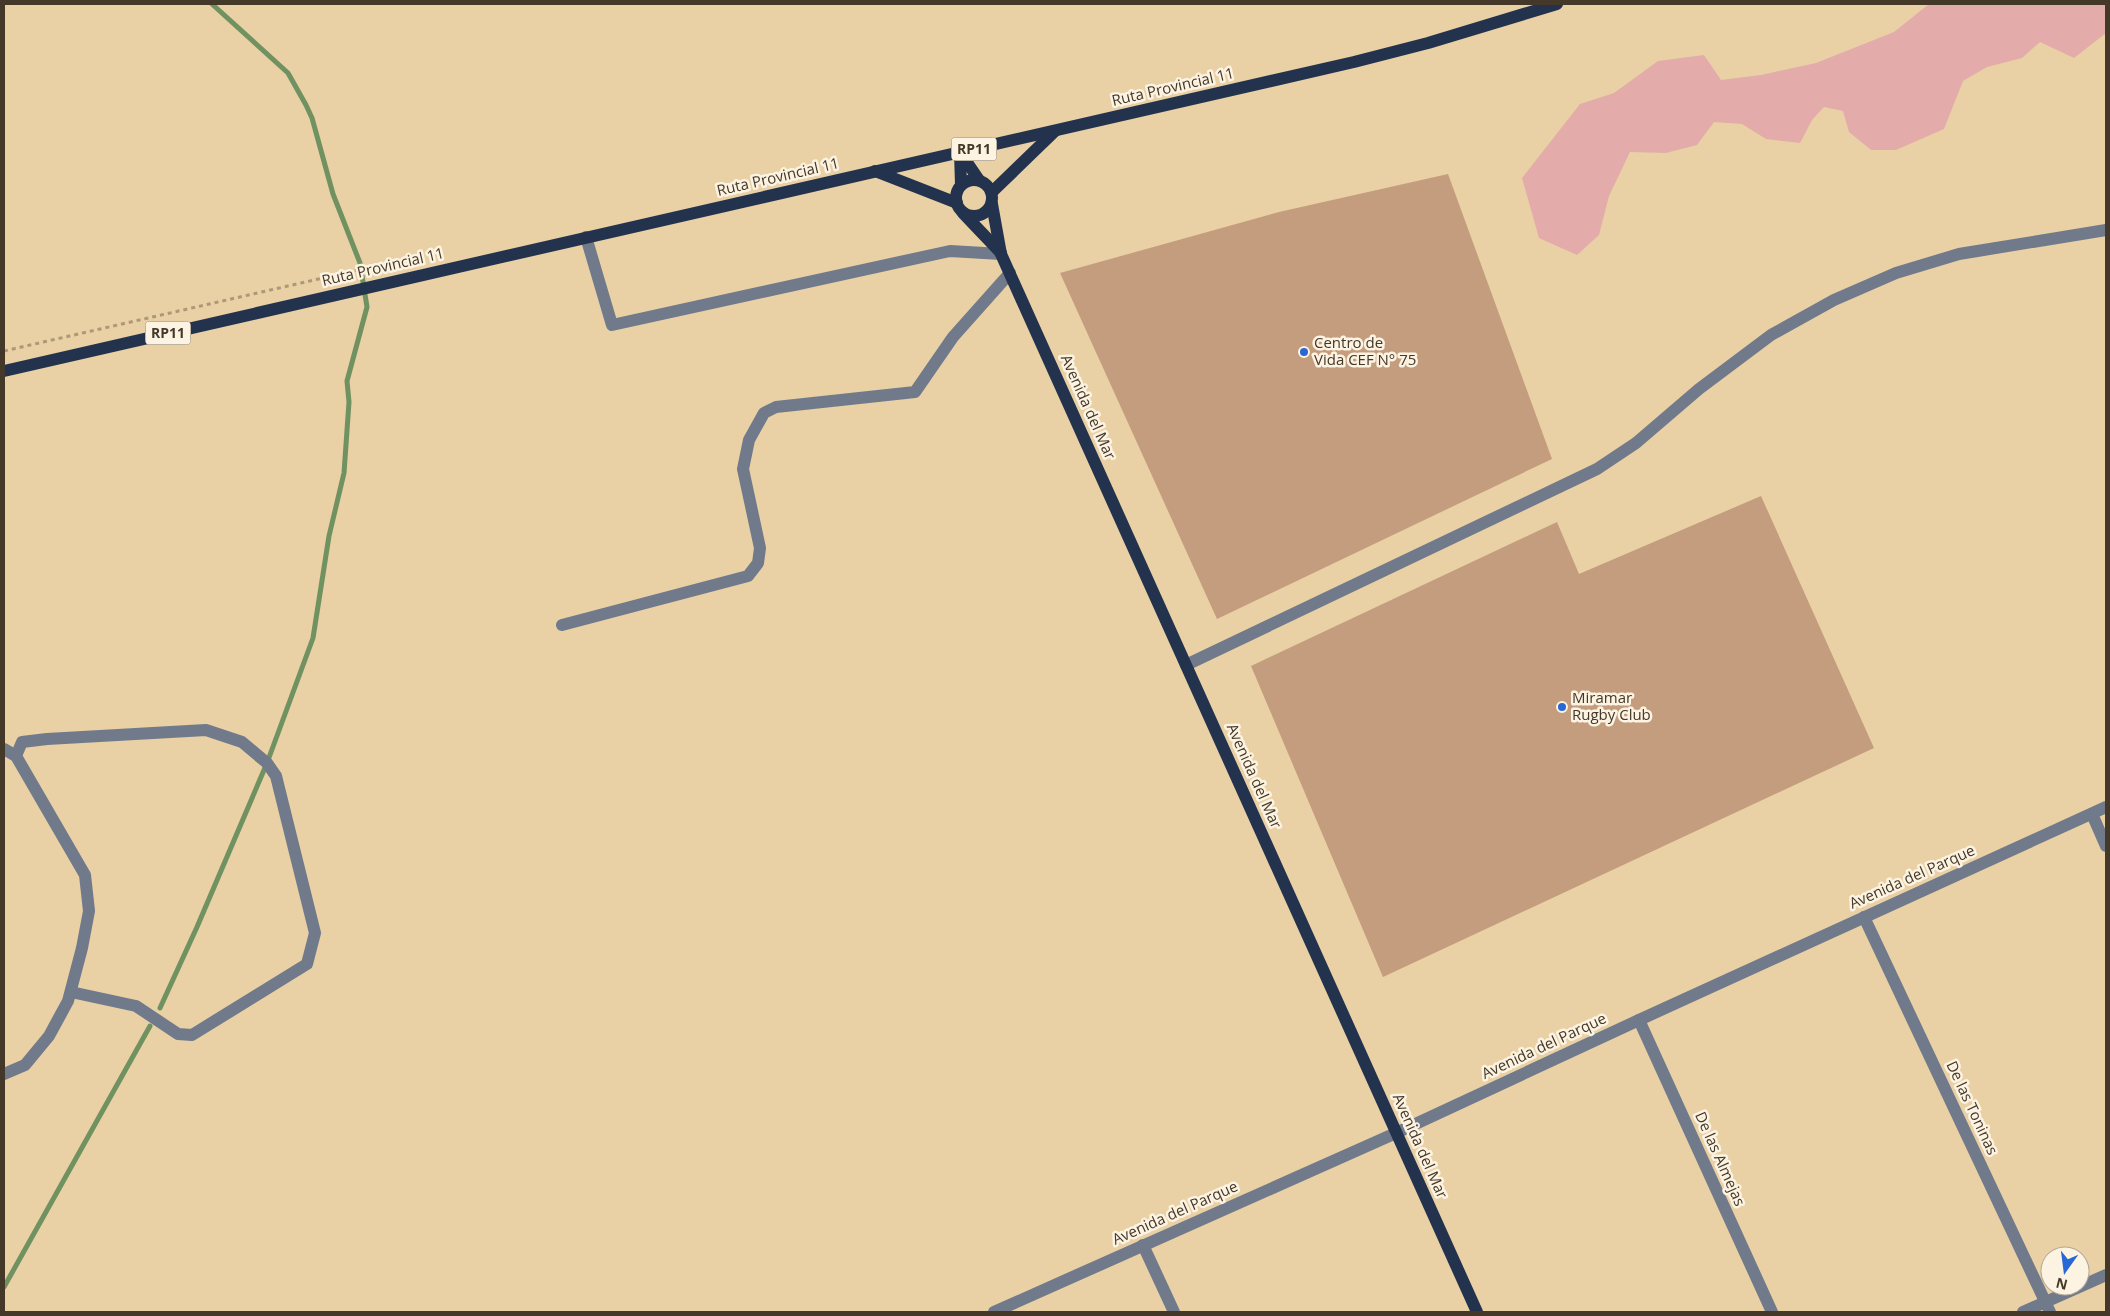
<svg xmlns="http://www.w3.org/2000/svg" width="2110" height="1316" viewBox="0 0 2110 1316" font-family="'Open Sans',sans-serif">
<rect width="100%" height="100%" fill="#e9d0a5"/>
<path fill="#e3acab" d="M1929,4H2106V33L2074,58L2040,42L2022,58L1987,67L1963,81L1944,129L1896,150H1871L1849,132L1843,111L1824,107L1812,120L1800,143L1766,139L1742,124L1714,122L1697,145L1666,153L1630,152L1609,196L1599,235L1577,255L1539,238L1522,178L1580,104L1614,93L1658,61L1704,55L1721,80L1761,75L1816,63L1894,32Z"/>
<g fill="none" stroke-linecap="round" stroke-linejoin="round">
<g stroke="#709160" stroke-width="5">
<path d="M160,1008L197,927L267,763L313,638L329,536L344,473L349,402L347,381L367,307L360,263L333,194L312,118L306,105L288,73L212,4"/>
<path d="M4,1287L150,1026"/>
</g>
</g>
<g fill="#c49d7e">
<path d="M1448,174L1552,459L1217,619L1060,273L1279,212Z"/>
<path d="M1761,496L1874,748L1383,977L1251,666L1557,522L1579,574Z"/>
</g>
<g fill="none" stroke-linecap="round" stroke-linejoin="round">
<path stroke="#ac9977" stroke-width="3" stroke-dasharray="4 4" stroke-linecap="butt" d="M4,351L384,264"/>
<g stroke="#707a8b" stroke-width="12">
<path d="M586,237L612,325L950,251L1001,254"/>
<path d="M562,625L748,576L758,563L760,548L743,469L749,440L764,413L776,407L915,392L953,337L1010,273"/>
<path d="M1186,665L1597,469L1636,443L1699,389L1771,335L1834,300L1896,273L1959,254L2106,230"/>
<path d="M4,749L16,756L85,875L89,911L82,948L68,1001L49,1036L25,1065L4,1074"/>
<path d="M16,756L22,742L47,739L206,730L242,742L267,763L276,776L315,933L307,964L192,1035L178,1034L136,1006L71,992"/>
<path d="M2092,814L2106,846"/>
<path d="M1864,917L2050,1312"/>
<path d="M1639,1020L1772,1312"/>
<path d="M1143,1245L1174,1312"/>
<path d="M994,1312L1396,1133L1639,1020L2106,807"/>
<path d="M2023,1312L2106,1275"/>
</g>
<g stroke="#23334e" stroke-width="12">
<path d="M960,152L979,180"/>
<path d="M960,152L961,185"/>
<path d="M875,171L957,203"/>
<circle cx="974" cy="198" r="18"/>
<path d="M992,192L1055,131"/>
<path d="M992,204L1001,254L1477,1312"/>
<path d="M963,213L1001,253"/>
<path d="M4,371L1354,62L1428,43L1557,4"/>
</g>
</g>
<g fill="#2768d5" stroke="#fdf3e2" stroke-width="2">
<circle cx="1304" cy="352" r="5"/>
<circle cx="1562" cy="707" r="5"/>
</g>
<g text-anchor="middle" stroke-width="5" stroke-linejoin="round" paint-order="stroke">
<g fill="#fdf3e2" stroke="#7c7160" stroke-width="1">
<rect x="951.5" y="137.5" width="45" height="23" rx="4"/>
<rect x="145.5" y="321.5" width="45" height="23" rx="4"/>
</g>
<g font-size="14" font-weight="bold" fill="#443928">
<text x="974" y="154">RP11</text>
<text x="168" y="338">RP11</text>
</g>
<g font-size="15" fill="#443928" stroke="#fdf3e2">
<text transform="translate(1173 87) rotate(-13)" y="5">Ruta Provincial 11</text>
<text transform="translate(778 177) rotate(-13)" y="5">Ruta Provincial 11</text>
<text transform="translate(383 267) rotate(-13)" y="5">Ruta Provincial 11</text>
<text transform="translate(1088 407) rotate(66)" y="5">Avenida del Mar</text>
<text transform="translate(1254 776) rotate(66)" y="5">Avenida del Mar</text>
<text transform="translate(1912 877) rotate(-24)" y="5">Avenida del Parque</text>
<text transform="translate(1544 1046) rotate(-25)" y="5">Avenida del Parque</text>
<text transform="translate(1972 1108) rotate(65)" y="5">De las Toninas</text>
<text transform="translate(1420 1146) rotate(66)" y="5">Avenida del Mar</text>
<text transform="translate(1720 1159) rotate(66)" y="5">De las Almejas</text>
<text transform="translate(1175 1213) rotate(-24)" y="5">Avenida del Parque</text>
</g>
<g font-size="15" fill="#443928" stroke="#fdf3e2" text-anchor="start">
<text x="1314" y="348">Centro de<tspan x="1314" dy="17">Vida CEF N° 75</tspan></text>
<text x="1572" y="703">Miramar<tspan x="1572" dy="17">Rugby Club</tspan></text>
</g>
</g>
<rect width="2110" height="1316" fill="none" stroke="#443928" stroke-width="10"/>
<g transform="translate(2065 1271) rotate(194)"><circle r="24" fill="#fdf3e2" stroke="#b3a998"/>
<path d="M0-4L9 19L0 12L-9 19Z" fill="#2768d5"/>
<text y="-8" font-size="14" font-weight="bold" text-anchor="middle" fill="#443928">N</text>
</g>
</svg>
